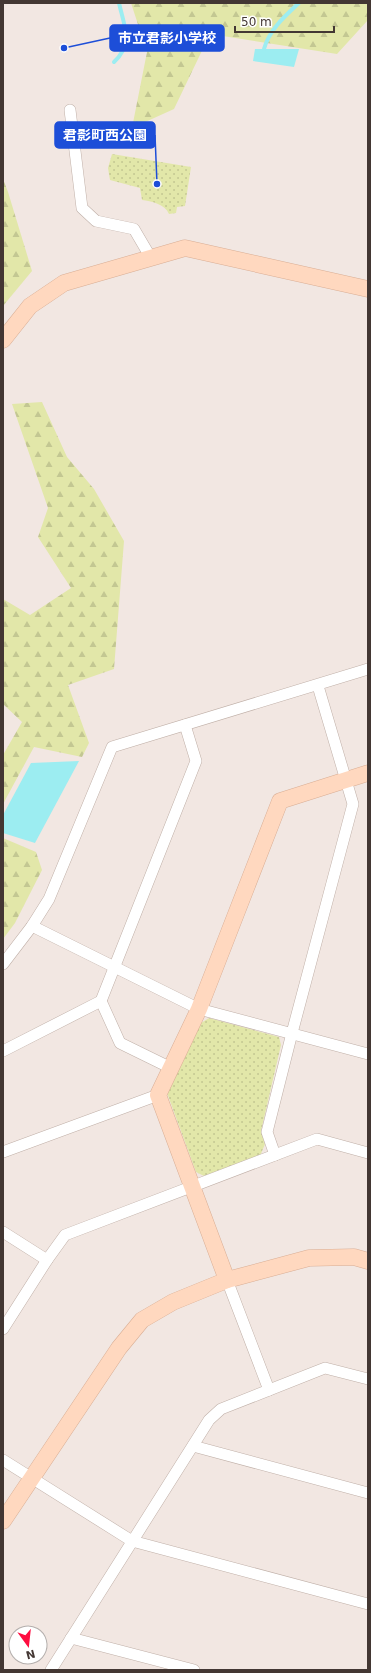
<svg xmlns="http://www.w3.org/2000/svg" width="371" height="1673" viewBox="0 0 371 1673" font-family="'DejaVu Sans','Noto Sans JP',sans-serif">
<defs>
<pattern id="forest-firs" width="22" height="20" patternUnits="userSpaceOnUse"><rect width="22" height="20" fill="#e2e7a9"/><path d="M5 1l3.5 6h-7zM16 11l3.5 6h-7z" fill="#c3c792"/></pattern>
<pattern id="park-dots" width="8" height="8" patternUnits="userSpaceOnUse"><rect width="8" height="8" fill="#e2e7a9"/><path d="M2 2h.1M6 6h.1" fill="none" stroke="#c3c792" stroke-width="1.8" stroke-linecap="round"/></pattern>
</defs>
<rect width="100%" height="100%" fill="#f2e7e2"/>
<g fill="url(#forest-firs)">
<path d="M131,3H368V20L337,54L210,34L174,109L132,128L147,52Z"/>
<path d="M3,179L8,192L32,271L3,306Z"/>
<path d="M42,402L67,457L94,489L124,541L114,669L68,685L89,743L82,757L34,747L3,804V755L22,722L3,704V599L30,615L71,588L38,537L48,508L12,404Z"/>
<path d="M3,838L36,852L42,870L15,923L3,939Z"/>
</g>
<g fill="url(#park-dots)">
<path d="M112,154L191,167L185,206L177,207L176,213L169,214C165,204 151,201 142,200L140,188L110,180L108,168Z"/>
<path d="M209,1018L279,1037L281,1045L261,1131L265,1144L260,1156L204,1176L196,1172L167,1093L201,1023Z"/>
</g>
<g fill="#9cedf1">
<path d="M255,49H299L294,67L253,61Z"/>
<path d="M79,761L35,843L3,833V815L31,763Z"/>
</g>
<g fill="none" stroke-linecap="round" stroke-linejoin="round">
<g stroke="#9cedf1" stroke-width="4">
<path d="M264,49C269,30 285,16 299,3"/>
<path d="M114,62C134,43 124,26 119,3"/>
</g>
<g stroke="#c0b0a8" stroke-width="12">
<g id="street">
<path d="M70,110L82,208L96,221L134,229L151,258"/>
<path d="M32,926L199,1009L368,1054"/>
<path d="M3,964L32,926L49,899L112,747L368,669"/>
<path d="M101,1001L120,1043L171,1068"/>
<path d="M3,1051L101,1001L196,761L185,725"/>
<path d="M3,1152L158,1095"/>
<path d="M275,1155L267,1132L292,1033L353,804L318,686"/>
<path d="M3,1232L47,1260"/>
<path d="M227,1280L269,1390"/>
<path d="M3,1329L47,1260L65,1235L317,1139L368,1153"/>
<path d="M193,1446L368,1493"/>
<path d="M3,1460L132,1541L368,1604"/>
<path d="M71,1638L194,1670"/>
<path d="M51,1670L209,1420L221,1409L325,1368L368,1379"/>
</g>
</g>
<g stroke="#d9ae95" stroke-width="17">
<g id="secondary">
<path d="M3,340L30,306L64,283L185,248L368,289"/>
<path d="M227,1280L158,1095L199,1009L280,801L368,773"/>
<path d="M3,1521L119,1348L142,1320L173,1302L227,1280L309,1258L354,1257L368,1261"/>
</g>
</g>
<use href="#street" stroke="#fff" stroke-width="11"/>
<use href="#secondary" stroke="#ffd8bf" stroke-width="16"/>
</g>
<path fill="none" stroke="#1d4ed8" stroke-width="1.5" d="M64 48L110 38M157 184L155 135"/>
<g fill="#1d4ed8" stroke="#fff" stroke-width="1.5">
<circle cx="64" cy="48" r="4"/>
<circle cx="157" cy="184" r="4"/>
</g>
<g fill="#1d4ed8" stroke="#1d4ed8" stroke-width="1.5">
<rect x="110" y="25" width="114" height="26" rx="4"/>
<rect x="55" y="122" width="100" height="26" rx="4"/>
</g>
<g font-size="14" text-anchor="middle" font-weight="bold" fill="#fff">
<text x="167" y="43">市立君影小学校</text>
<text x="105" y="140">君影町西公園</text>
</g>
<rect width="371" height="1673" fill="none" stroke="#433733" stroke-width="8"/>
<g transform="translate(28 1645) rotate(165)"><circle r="19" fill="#ffffff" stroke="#b4afad"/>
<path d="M0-3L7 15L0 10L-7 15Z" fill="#fe0d40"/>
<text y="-6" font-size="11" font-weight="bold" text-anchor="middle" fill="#433733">N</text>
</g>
<path d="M235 26v6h99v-6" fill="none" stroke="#433733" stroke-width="2"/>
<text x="241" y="26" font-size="12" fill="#433733" stroke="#ffffff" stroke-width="3" paint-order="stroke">50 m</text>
</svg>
